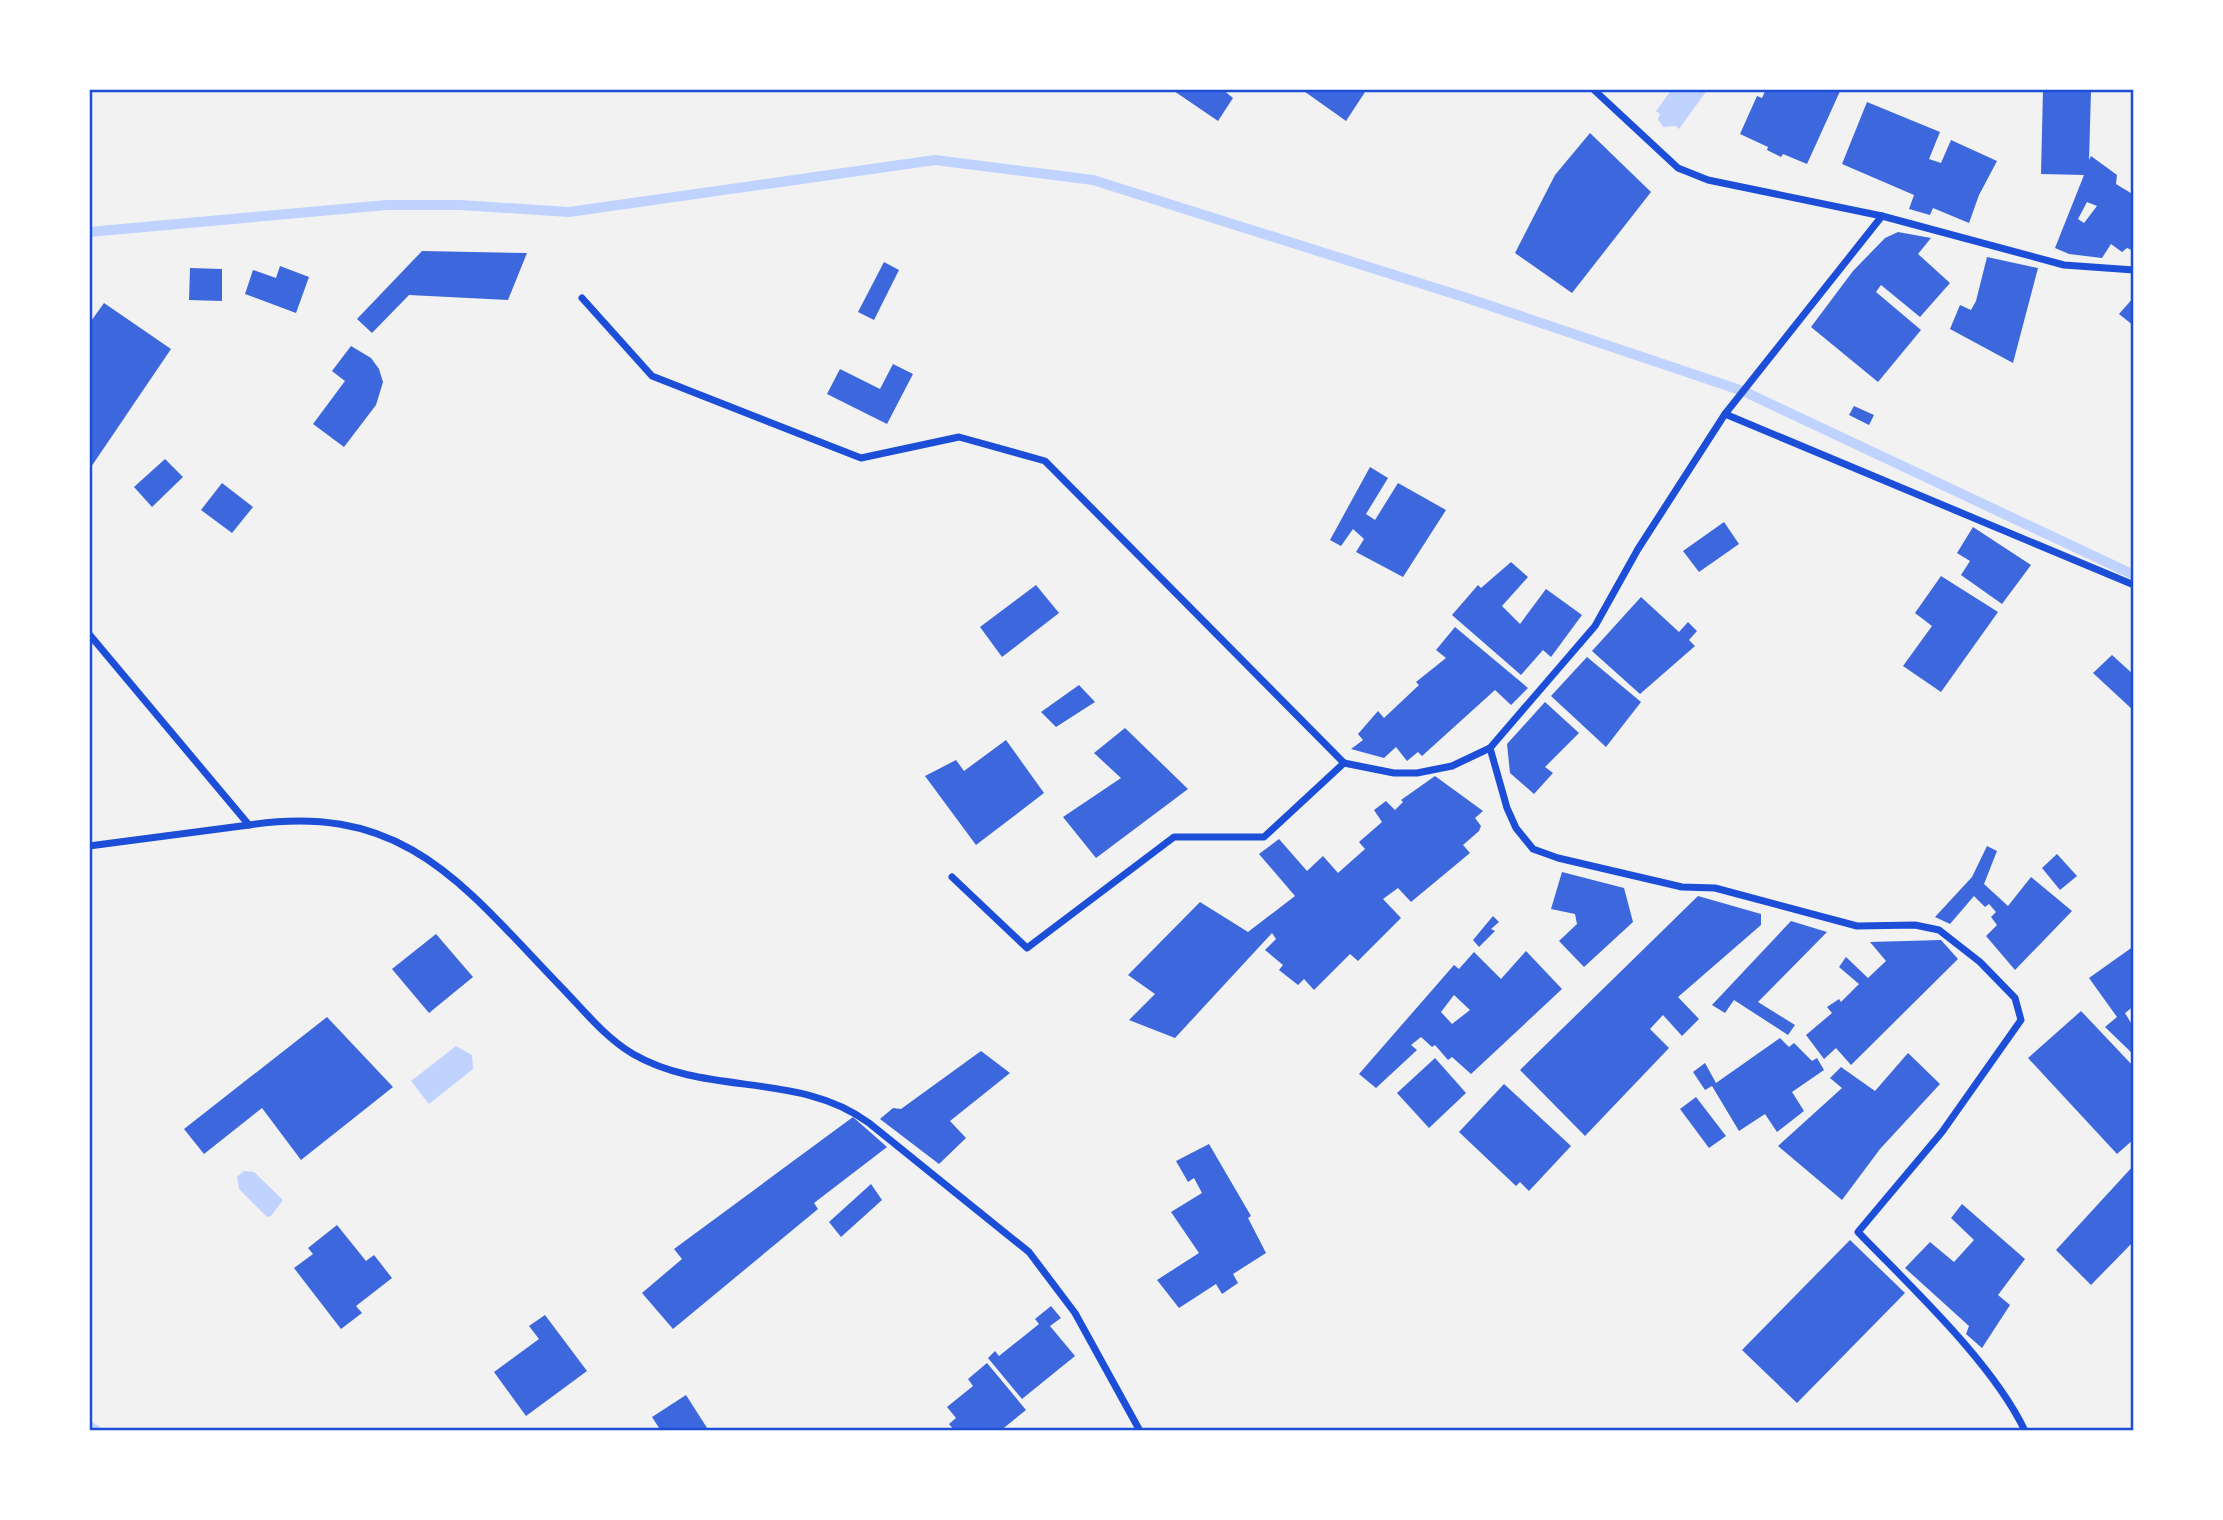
<svg xmlns="http://www.w3.org/2000/svg" width="2223" height="1520" viewBox="0 0 2223 1520" font-family="Spectral,serif">
<rect width="100%" height="100%" fill="#f2f2f2"/>
<g fill="#bfd3fe">
<path d="M1672,89H1708L1679,129L1676,126L1663,127L1658,119L1660,114L1656,111Z"/>
<path d="M456,1046L472,1055L473,1069L429,1104L411,1081Z"/>
<path d="M244,1171L254,1172L283,1200L271,1216L267,1217L239,1189L237,1177Z"/>
</g>
<g fill="none" stroke-linecap="round" stroke-linejoin="round">
<g stroke="#bfd3fe" stroke-width="10">
<path d="M89,232L387,205H460L569,212L935,160L1093,180L1467,298L1743,391L2134,575"/>
<path d="M89,1426L97,1431"/>
</g>
</g>
<g fill="#3d67dc" fill-rule="evenodd">
<path d="M1171,89H1222L1233,98L1218,121Z"/>
<path d="M1301,89H1367L1346,121Z"/>
<path d="M1766,89H1841L1807,164L1783,154L1781,157L1767,150L1768,147L1740,134L1757,96L1762,98Z"/>
<path d="M2043,89L2091,91L2089,160L2091,156L2117,175L2116,184L2134,195V251L2127,248L2122,252L2111,244L2102,258L2069,254L2055,248L2084,175L2041,174ZM2087,202L2097,206L2084,223L2078,219Z"/>
<path d="M1867,102L1940,132L1929,159L1941,163L1951,140L1997,161L1979,195L1969,223L1933,208L1930,215L1909,209L1914,195L1842,164Z"/>
<path d="M1590,133L1651,192L1572,293L1515,253L1555,175Z"/>
<path d="M1898,232L1931,238L1918,254L1950,283L1920,317L1881,285L1876,292L1921,330L1878,382L1811,327L1853,271L1885,238Z"/>
<path d="M422,251L527,253L508,300L409,295L372,333L357,319Z"/>
<path d="M1987,257L2038,268L2013,363L1950,329L1960,305L1971,310L1976,301Z"/>
<path d="M884,262L899,270L874,320L858,312Z"/>
<path d="M280,266L309,277L296,313L245,294L253,270L276,278Z"/>
<path d="M190,268L222,269V301L189,300Z"/>
<path d="M2134,297V326L2119,314Z"/>
<path d="M104,303L171,349L89,470V324Z"/>
<path d="M351,346L371,358L379,369L383,382L376,405L344,447L313,424L345,381L332,371Z"/>
<path d="M893,364L913,374L887,424L827,394L840,369L880,389Z"/>
<path d="M1854,406L1874,415L1869,425L1849,415Z"/>
<path d="M165,459L183,477L152,507L134,487Z"/>
<path d="M1370,467L1388,478L1366,514L1375,520L1398,483L1446,510L1403,577L1356,552L1364,539L1353,529L1341,546L1330,540Z"/>
<path d="M222,483L253,507L232,533L201,510Z"/>
<path d="M1724,522L1739,544L1699,572L1683,551Z"/>
<path d="M1973,527L2031,565L2002,604L1961,575L1970,561L1957,553Z"/>
<path d="M1511,562L1528,577L1502,606L1520,624L1546,589L1582,615L1551,657L1543,650L1521,675L1452,615L1478,585L1481,588Z"/>
<path d="M1941,576L1998,612L1941,692L1903,666L1932,626L1915,613Z"/>
<path d="M1036,585L1059,613L1002,657L980,627Z"/>
<path d="M1641,597L1679,632L1688,622L1697,631L1689,640L1695,646L1640,694L1592,651Z"/>
<path d="M1455,627L1528,688L1511,705L1495,690L1422,756L1418,752L1407,761L1396,747L1384,758L1351,749L1363,740L1358,734L1378,711L1384,718L1419,685L1416,682L1446,658L1436,650Z"/>
<path d="M2112,655L2134,675V711L2093,673Z"/>
<path d="M1587,657L1641,702L1606,747L1551,696Z"/>
<path d="M1079,685L1095,702L1056,727L1041,712Z"/>
<path d="M1545,702L1579,733L1545,767L1553,773L1534,794L1510,773L1507,744Z"/>
<path d="M1125,728L1188,789L1096,858L1063,817L1121,778L1094,753Z"/>
<path d="M1006,740L1044,793L976,845L925,776L956,760L964,771Z"/>
<path d="M1435,776L1483,811L1475,818L1481,826L1479,831L1463,845L1470,853L1411,902L1398,888L1383,899L1401,918L1358,961L1350,954L1314,990L1304,979L1298,985L1279,970L1283,965L1265,950L1276,939L1272,933L1175,1038L1129,1020L1155,994L1128,975L1200,902L1248,932L1295,896L1259,854L1279,839L1307,871L1323,856L1338,873L1365,849L1359,842L1382,822L1374,810L1386,801L1395,810L1403,802L1401,800Z"/>
<path d="M1987,846L1997,851L1984,884L2008,906L2031,877L2072,911L2015,970L1986,936L1997,925L1991,917L1996,912L1989,904L1985,907L1974,896L1950,924L1935,917L1972,877Z"/>
<path d="M2057,854L2077,876L2060,890L2042,868Z"/>
<path d="M1562,872L1624,888L1633,922L1584,967L1559,941L1577,924L1575,914L1551,909Z"/>
<path d="M1698,896L1761,914V925L1678,997L1699,1019L1682,1036L1663,1015L1650,1029L1669,1048L1585,1136L1520,1070Z"/>
<path d="M1493,916L1499,922L1491,929L1495,931L1479,947L1473,940Z"/>
<path d="M1791,921L1827,932L1758,1002L1795,1025L1788,1035L1734,1000L1725,1013L1712,1005Z"/>
<path d="M436,934L473,977L429,1013L392,969Z"/>
<path d="M1941,940L1958,959L1851,1065L1836,1048L1824,1059L1806,1035L1832,1013L1827,1007L1839,999L1841,1002L1859,984L1839,967L1846,957L1868,978L1886,961L1870,942Z"/>
<path d="M2134,946V1006L2125,1013L2134,1028V1055L2105,1027L2117,1017L2089,978Z"/>
<path d="M1526,951L1562,989L1471,1074L1452,1057L1448,1060L1435,1045L1432,1047L1421,1037L1411,1045L1417,1050L1376,1088L1359,1074L1454,965L1459,969L1474,952L1501,979ZM1454,995L1470,1010L1452,1024L1441,1012Z"/>
<path d="M2081,1011L2134,1067V1139L2117,1154L2028,1058Z"/>
<path d="M327,1017L393,1087L301,1160L262,1108L204,1154L184,1129Z"/>
<path d="M1780,1038L1789,1047L1794,1043L1812,1061L1817,1058L1824,1070L1792,1092L1804,1111L1777,1132L1765,1114L1739,1131L1712,1086L1705,1090L1693,1072L1705,1063L1716,1083Z"/>
<path d="M981,1051L1010,1073L950,1121L966,1138L939,1164L880,1119L893,1108L901,1109Z"/>
<path d="M1908,1053L1940,1084L1880,1149L1842,1200L1778,1146L1842,1088L1830,1078L1841,1067L1875,1091Z"/>
<path d="M1435,1058L1466,1093L1429,1128L1397,1093Z"/>
<path d="M1504,1084L1571,1146L1529,1191L1520,1182L1516,1186L1459,1132Z"/>
<path d="M1696,1097L1726,1136L1709,1148L1680,1109Z"/>
<path d="M853,1117L887,1147L814,1203L818,1209L673,1329L642,1293L682,1259L674,1249Z"/>
<path d="M1209,1144L1251,1216L1248,1218L1266,1253L1233,1274L1238,1283L1222,1294L1216,1284L1179,1308L1157,1280L1199,1253L1171,1212L1202,1193L1194,1178L1188,1182L1176,1161Z"/>
<path d="M2134,1165V1241L2091,1285L2056,1250Z"/>
<path d="M871,1184L882,1200L841,1237L829,1222Z"/>
<path d="M1962,1204L2025,1259L1998,1295L2010,1305L1982,1348L1966,1334L1969,1326L1905,1268L1930,1242L1954,1262L1974,1240L1951,1218Z"/>
<path d="M337,1225L366,1261L374,1255L392,1278L356,1306L362,1313L341,1329L294,1268L313,1254L308,1248Z"/>
<path d="M1850,1240L1905,1293L1797,1403L1742,1350Z"/>
<path d="M1051,1306L1061,1318L1050,1326L1075,1356L1022,1399L988,1358L995,1351L999,1356L1039,1324L1035,1319Z"/>
<path d="M545,1315L587,1371L526,1416L494,1372L539,1339L529,1326Z"/>
<path d="M987,1363L1026,1410L1000,1431H955L949,1424L956,1418L947,1407L973,1386L968,1379Z"/>
<path d="M686,1395L709,1431H661L652,1417Z"/>
</g>
<g fill="none" stroke-linecap="round" stroke-linejoin="round">
<g stroke="#1d4ed8" stroke-width="7">
<path d="M1593,89L1678,168L1708,180L1882,216L2064,265L2134,270"/>
<path d="M582,298L652,376L861,458L959,437L1045,461L1344,763"/>
<path d="M1725,414L2134,585"/>
<path d="M89,634L249,825C407,801 465,888 564,990C585,1012 606,1038 633,1054C707,1097 799,1071 869,1123L1029,1252L1075,1313L1140,1431"/>
<path d="M1490,748L1507,808L1516,828L1533,849L1558,858L1682,887L1715,888L1857,926L1915,925L1939,930L1980,962L2015,998L2021,1020L1942,1132L1858,1232C1910,1286 1993,1363 2025,1431"/>
<path d="M89,846L249,825"/>
<path d="M952,877L1027,948L1174,837H1264L1344,763L1394,773H1417L1452,766L1490,748L1595,626L1638,549L1725,414L1882,216"/>
</g>
</g>
<rect width="2223" height="1520" fill="none" stroke="#ffffff" stroke-width="182"/>
<rect x="91" y="91" width="2041" height="1338" fill="none" stroke="#1d4ed8" stroke-width="2.5"/>
</svg>
